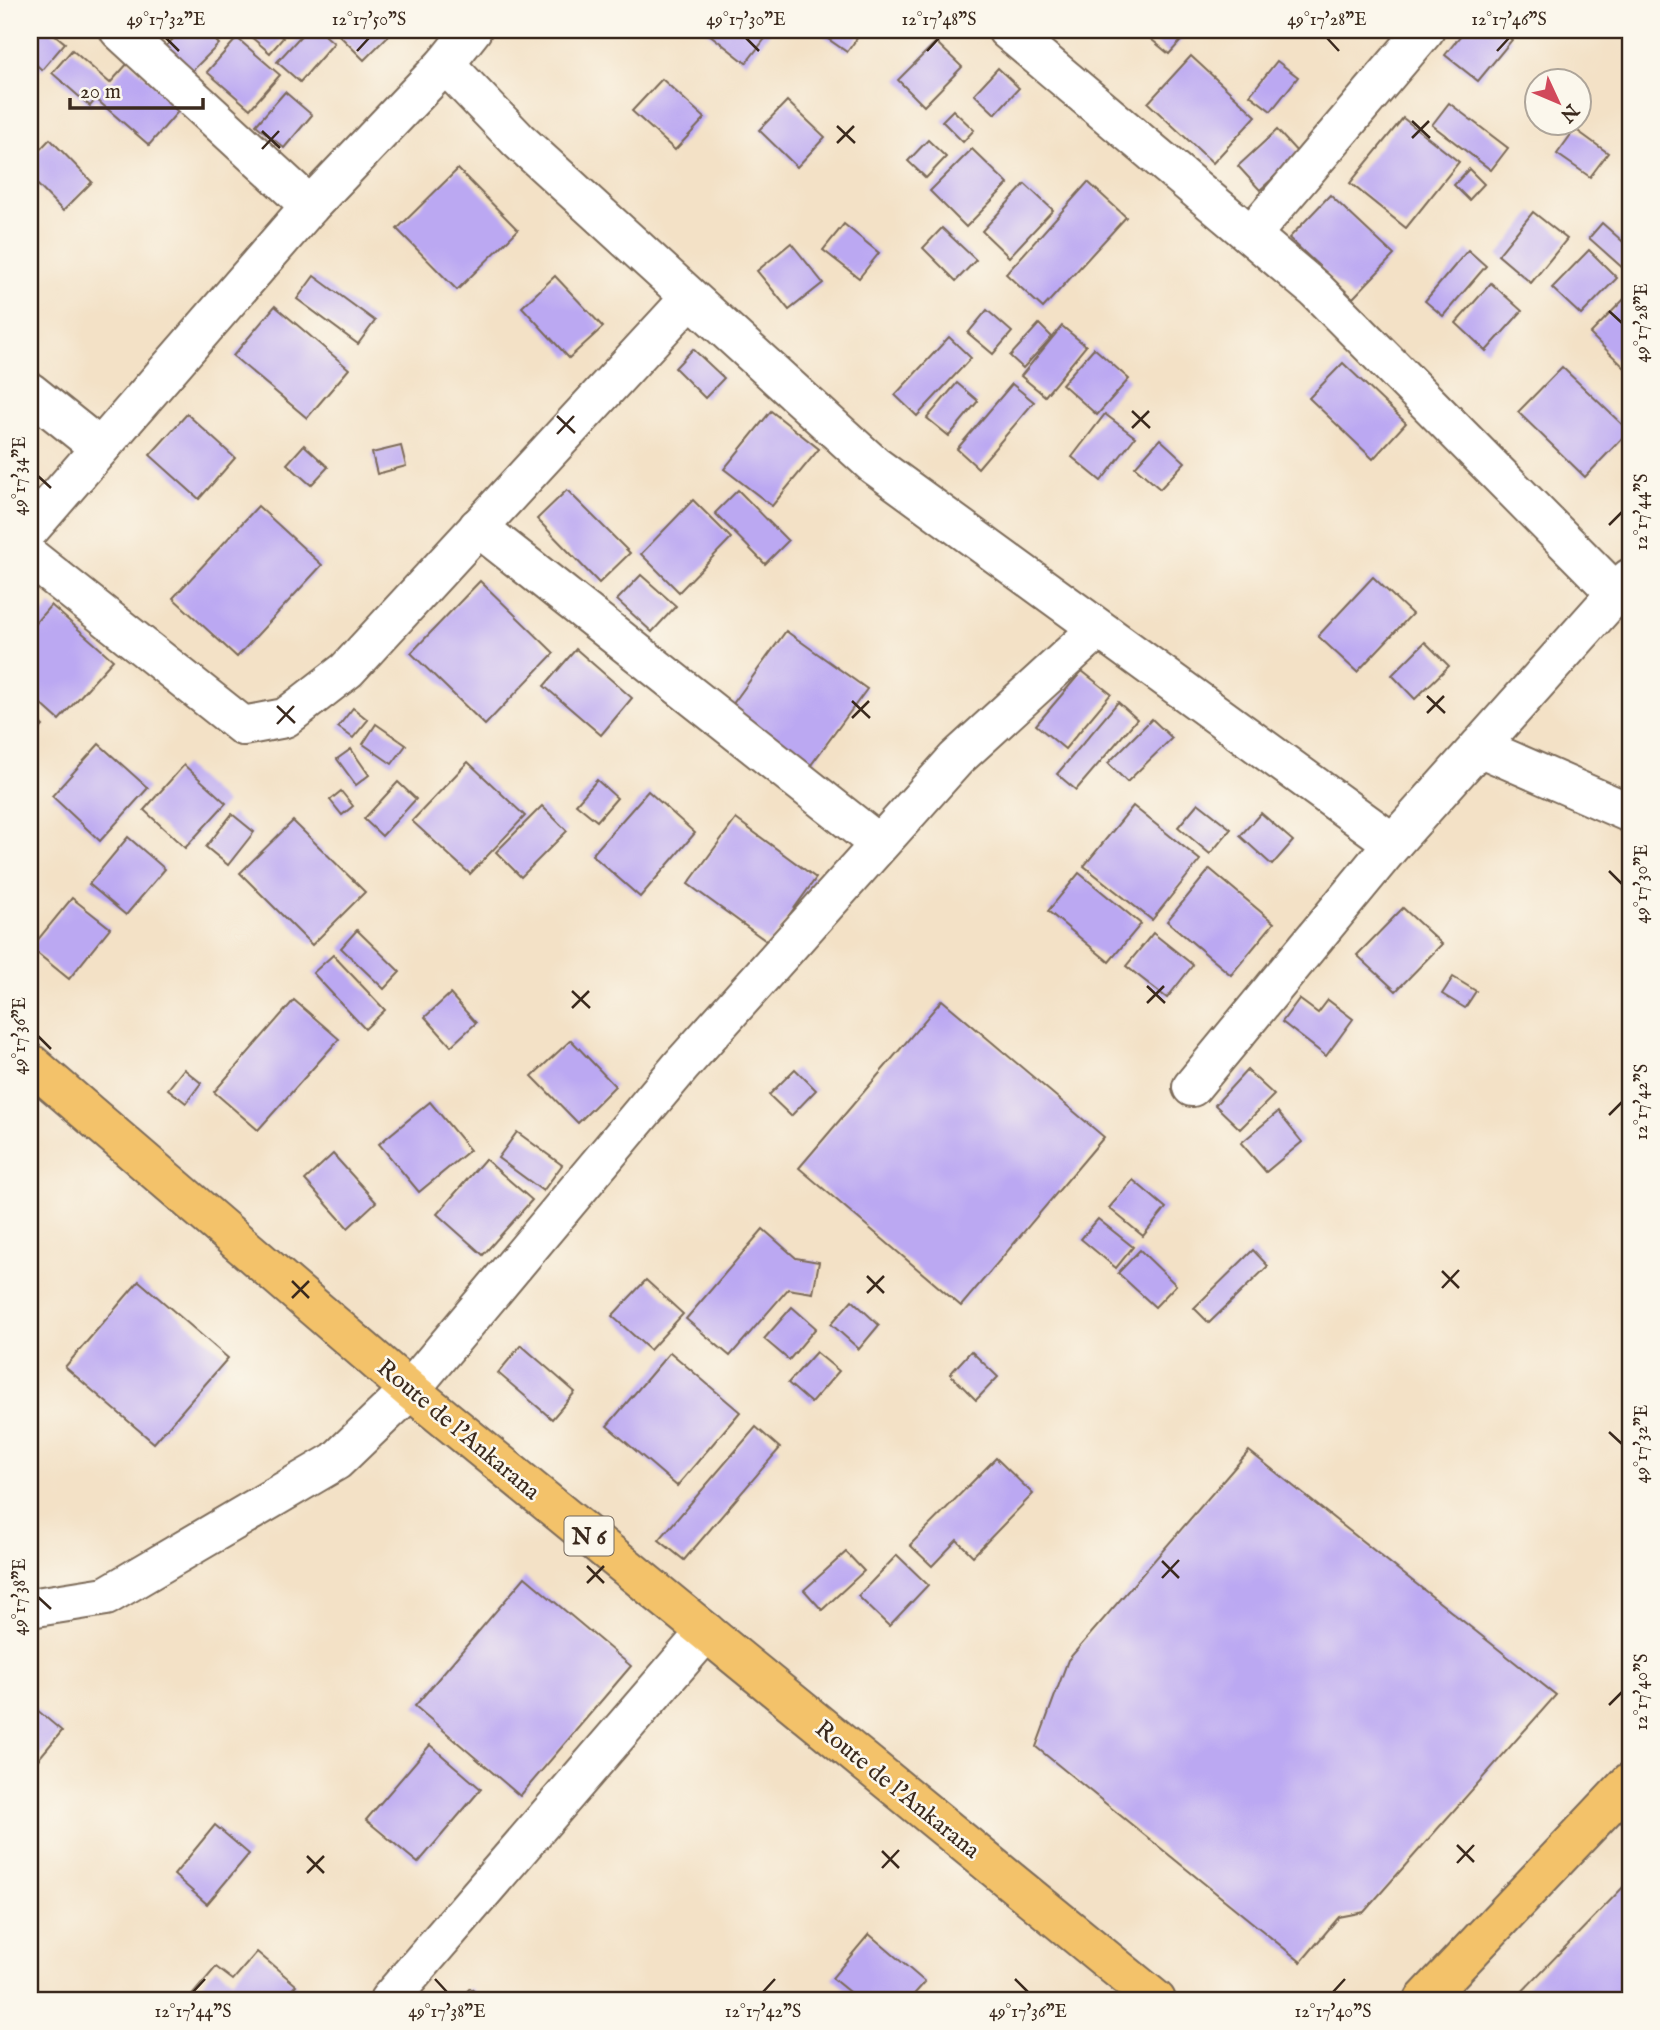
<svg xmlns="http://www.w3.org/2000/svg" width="1660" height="2030" viewBox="0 0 1660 2030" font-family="'IM FELL English',serif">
<rect width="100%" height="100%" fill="#fbf7ec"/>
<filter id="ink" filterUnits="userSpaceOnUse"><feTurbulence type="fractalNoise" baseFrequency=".0143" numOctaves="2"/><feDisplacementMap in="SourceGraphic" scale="14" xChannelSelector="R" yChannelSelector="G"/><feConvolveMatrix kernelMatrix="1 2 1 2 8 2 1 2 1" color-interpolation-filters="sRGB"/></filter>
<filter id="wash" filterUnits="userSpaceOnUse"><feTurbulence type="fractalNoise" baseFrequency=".00686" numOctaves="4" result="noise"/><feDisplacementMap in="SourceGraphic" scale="28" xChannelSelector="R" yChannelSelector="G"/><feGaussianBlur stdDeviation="1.57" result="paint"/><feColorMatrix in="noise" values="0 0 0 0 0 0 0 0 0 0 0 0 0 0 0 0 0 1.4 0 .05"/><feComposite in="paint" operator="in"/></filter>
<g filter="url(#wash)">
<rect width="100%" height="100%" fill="#f3e1c6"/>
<g id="blocks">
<g fill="#bba8f2">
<path d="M30,30H49L65,43L42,70L30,59Z"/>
<path d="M126,30H167L146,50Z"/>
<path d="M182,30H205L219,44L187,76L162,50Z"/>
<path d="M243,30H273L283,38L270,53Z"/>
<path d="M306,30H319L334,43L300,82L277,62Z"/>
<path d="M334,30H394L364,60Z"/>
<path d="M704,30H769L771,31L746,63Z"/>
<path d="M815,30H863L847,52Z"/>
<path d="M1099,30H1118L1110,39Z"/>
<path d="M1151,30H1186L1189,32L1169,54L1146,35Z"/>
<path d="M1465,30H1500L1512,40L1478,81L1445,55Z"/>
<path d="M237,38L280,75L250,109L207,72Z"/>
<path d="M936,42L962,67L924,106L898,80Z"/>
<path d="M72,50L110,83L129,62L181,108L149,145L96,99L90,106L52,73Z"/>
<path d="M1191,56L1256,116L1213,163L1148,103Z"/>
<path d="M1277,61L1298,77L1271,111L1250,95Z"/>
<path d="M998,68L1019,88L995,114L974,94Z"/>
<path d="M662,79L705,118L675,150L632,111Z"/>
<path d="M285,92L312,115L284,148L256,125Z"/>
<path d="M787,101L825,137L797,167L759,130Z"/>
<path d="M1449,103L1508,148L1491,170L1432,125Z"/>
<path d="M953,110L974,130L963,142L942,121Z"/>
<path d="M1403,118L1459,162L1406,228L1350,183Z"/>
<path d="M1575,129L1608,153L1590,177L1557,154Z"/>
<path d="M1277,130L1299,154L1260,190L1238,166Z"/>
<path d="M50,139L92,182L63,211L30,177V160Z"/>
<path d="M928,140L946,157L926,178L908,161Z"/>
<path d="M972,149L1008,184L966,227L930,191Z"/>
<path d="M458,169L518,230L457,290L397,229Z"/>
<path d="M1469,169L1484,184L1469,200L1454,185Z"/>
<path d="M1088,182L1126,217L1043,308L1006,274Z"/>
<path d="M1025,184L1053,210L1009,257L982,231Z"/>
<path d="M1330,195L1394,255L1353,298L1289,238Z"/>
<path d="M1533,212L1567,239L1531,283L1498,255Z"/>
<path d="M1602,223L1630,248V264L1625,270L1589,238Z"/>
<path d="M844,224L879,253L859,278L823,250Z"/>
<path d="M942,228L976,260L956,281L923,248Z"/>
<path d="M791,243L823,283L789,310L757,271Z"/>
<path d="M1468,250L1486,266L1443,316L1425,301Z"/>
<path d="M1589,250L1617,278L1581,315L1552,288Z"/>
<path d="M314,276L375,321L358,344L297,299Z"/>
<path d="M555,276L603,327L569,358L522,307Z"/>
<path d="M1491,283L1522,311L1486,351L1456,323Z"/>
<path d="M1630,293V373L1590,334Z"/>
<path d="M275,306L349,369L307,418L233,356Z"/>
<path d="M987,310L1012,332L993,354L968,333Z"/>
<path d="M1039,324L1052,337L1023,368L1010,356Z"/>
<path d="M1062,326L1086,346L1045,396L1021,376Z"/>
<path d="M949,337L971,358L917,416L895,395Z"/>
<path d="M1094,348L1129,379L1097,415L1062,384Z"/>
<path d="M693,349L724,378L705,398L675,368Z"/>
<path d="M1343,363L1406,423L1373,459L1309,398Z"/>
<path d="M1562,367L1629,431L1585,477L1518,412Z"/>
<path d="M957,383L978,401L949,436L927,418Z"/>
<path d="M1012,384L1034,402L978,468L957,449Z"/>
<path d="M771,411L819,449L772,506L724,469Z"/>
<path d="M187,414L235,458L199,499L150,455Z"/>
<path d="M1105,414L1135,437L1101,481L1072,457Z"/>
<path d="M1160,439L1185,462L1160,489L1135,467Z"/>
<path d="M304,445L328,467L311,485L287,464Z"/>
<path d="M401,446L406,466L377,474L372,453Z"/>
<path d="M567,490L630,553L599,583L537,519Z"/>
<path d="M738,490L788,541L765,564L715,513Z"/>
<path d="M693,500L731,538L679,592L641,554Z"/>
<path d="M258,506L322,565L237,657L173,598Z"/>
<path d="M641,575L676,606L652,632L617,600Z"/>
<path d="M1373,577L1412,614L1357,672L1318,636Z"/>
<path d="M480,581L554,653L485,725L411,653Z"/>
<path d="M51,605L113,660L59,720L30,694V629Z"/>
<path d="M786,631L867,689L808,769L727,712Z"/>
<path d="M1425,642L1449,666L1415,699L1392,675Z"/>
<path d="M576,649L632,698L601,735L544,686Z"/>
<path d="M1082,671L1111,694L1065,749L1036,725Z"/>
<path d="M1118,702L1137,719L1076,790L1057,774Z"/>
<path d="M353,708L368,720L353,738L338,727Z"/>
<path d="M30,713L43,726L30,739Z"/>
<path d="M1152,719L1172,738L1127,782L1108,763Z"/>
<path d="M376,724L406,745L392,764L363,744Z"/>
<path d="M99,744L148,788L100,841L52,796Z"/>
<path d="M351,749L369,775L356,785L337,759Z"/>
<path d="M468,762L525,816L470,874L412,821Z"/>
<path d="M184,765L226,803L185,848L144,810Z"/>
<path d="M597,780L617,798L597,821L576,804Z"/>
<path d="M398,782L416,799L382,836L364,819Z"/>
<path d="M341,791L353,806L342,815L330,800Z"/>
<path d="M648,791L695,833L640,897L592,855Z"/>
<path d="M1198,803L1231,829L1210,854L1178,827Z"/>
<path d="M542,806L567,831L521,877L496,852Z"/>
<path d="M1133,806L1200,860L1152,920L1084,866Z"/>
<path d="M1261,813L1293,841L1272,865L1240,836Z"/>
<path d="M232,814L254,832L228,865L206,847Z"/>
<path d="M736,819L816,878L769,943L688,884Z"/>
<path d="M293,821L365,892L312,945L240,873Z"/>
<path d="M128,837L165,869L126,915L89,884Z"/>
<path d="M1210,869L1274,923L1231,975L1167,921Z"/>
<path d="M1079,873L1141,924L1109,962L1048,911Z"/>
<path d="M72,898L110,928L69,979L31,948Z"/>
<path d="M1403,908L1442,944L1396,991L1357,955Z"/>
<path d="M357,930L400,972L384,989L341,948Z"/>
<path d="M1153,933L1193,965L1167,998L1126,966Z"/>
<path d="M333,955L385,1010L365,1029L313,973Z"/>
<path d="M1453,977L1476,991L1465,1008L1442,994Z"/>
<path d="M450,994L476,1023L451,1046L425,1017Z"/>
<path d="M1299,999L1318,1013L1328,1000L1353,1019L1326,1056L1282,1022Z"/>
<path d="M294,1000L339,1039L258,1130L214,1092Z"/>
<path d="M942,1000L1104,1137L961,1306L799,1168Z"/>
<path d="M571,1040L615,1086L578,1123L532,1076Z"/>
<path d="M184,1069L201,1083L186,1103L168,1089Z"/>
<path d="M795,1069L816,1090L791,1116L769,1095Z"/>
<path d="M1247,1070L1274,1095L1240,1129L1215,1105Z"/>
<path d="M430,1102L470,1150L419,1192L379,1144Z"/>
<path d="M1278,1112L1302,1142L1266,1172L1241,1143Z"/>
<path d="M517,1132L562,1165L543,1191L498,1158Z"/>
<path d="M333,1154L376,1202L348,1228L305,1180Z"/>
<path d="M485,1159L532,1200L483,1255L437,1214Z"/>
<path d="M1133,1180L1166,1208L1143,1236L1109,1208Z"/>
<path d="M1098,1219L1133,1247L1116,1268L1081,1239Z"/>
<path d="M763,1229L796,1258L819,1262L813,1293L788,1289L730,1356L686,1319Z"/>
<path d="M1140,1250L1176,1285L1155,1307L1118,1273Z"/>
<path d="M1253,1250L1268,1266L1209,1323L1194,1308Z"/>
<path d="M646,1280L683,1314L650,1350L612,1316Z"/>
<path d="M139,1281L228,1358L154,1443L65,1367Z"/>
<path d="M852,1300L879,1325L859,1349L831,1324Z"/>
<path d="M792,1307L816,1328L789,1360L764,1339Z"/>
<path d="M521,1345L575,1392L552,1419L498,1373Z"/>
<path d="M971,1351L998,1377L976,1400L950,1374Z"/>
<path d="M670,1352L740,1412L677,1486L607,1426Z"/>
<path d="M816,1352L839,1371L811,1403L788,1383Z"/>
<path d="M756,1427L780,1448L684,1560L659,1540Z"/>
<path d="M1249,1451L1556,1695L1364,1912L1339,1917L1301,1962L1036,1747L1068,1660Z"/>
<path d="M996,1458L1033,1494L973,1556L957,1540L932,1566L910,1545Z"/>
<path d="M846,1552L864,1571L822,1610L804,1590Z"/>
<path d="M897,1555L928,1585L889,1626L858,1596Z"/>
<path d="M525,1577L631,1666L520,1796L415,1706Z"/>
<path d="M30,1704L62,1731L30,1769Z"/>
<path d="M430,1745L481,1789L418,1863L366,1820Z"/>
<path d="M215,1825L249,1854L207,1904L174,1875Z"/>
<path d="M1630,1880V1996L1626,2000H1514Z"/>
<path d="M869,1934L925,1982L909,2000H859L832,1978Z"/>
<path d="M257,1952L296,1985L283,2000H188L216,1967L233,1980Z"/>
<path d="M470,1988L485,2000H459Z"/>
</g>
</g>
</g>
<g filter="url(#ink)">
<use href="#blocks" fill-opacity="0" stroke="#7b6a59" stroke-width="2"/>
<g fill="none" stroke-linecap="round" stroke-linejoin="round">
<g stroke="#7b6a59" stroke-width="42">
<g id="minor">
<path d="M119,30L310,206"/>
<path d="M1007,30L1316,290L1616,593"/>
<path d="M445,64L518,140L874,465L1393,843"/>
<path d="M1251,235L1425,30"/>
<path d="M30,392L100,448"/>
<path d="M478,527L879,844"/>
<path d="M30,529L310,206L445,64L472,30"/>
<path d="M30,557L243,726L285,718L347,670L690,298"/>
<path d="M1479,747L1630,813"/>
<path d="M1192,1087L1393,843L1630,578"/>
<path d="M30,1608L106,1596L336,1461L410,1390L681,1066L956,759L1098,629"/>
<path d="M389,2000L706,1632"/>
</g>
</g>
<g stroke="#7b6a59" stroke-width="42">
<g id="major">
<path d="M30,1063L410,1390L1156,2000"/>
<path d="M1424,2000L1630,1782"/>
</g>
</g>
<use href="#minor" stroke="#fff" stroke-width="38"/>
<use href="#major" stroke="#f3c26a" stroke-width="38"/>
</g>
</g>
<path fill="none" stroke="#3b2a1e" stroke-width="2.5" d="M166,38L179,51M746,38L759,51M1327,38L1339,51M357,51L369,38M927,51L939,38M1497,51L1509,38M1412,121L1430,138M837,126L855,143M262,131L280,148M1412,138L1429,121M837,143L854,126M262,149L279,131M1609,311L1622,323M1132,411L1150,428M557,416L575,433M1132,428L1149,411M557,434L574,416M38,476L51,488M1609,525L1622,512M1427,696L1445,713M852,701L870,718M277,706L295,723M1427,713L1444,696M852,718L869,701M277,724L294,706M1609,871L1622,884M1147,986L1165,1003M572,991L590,1008M1147,1003L1164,986M572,1008L589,991M38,1036L51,1049M1609,1115L1622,1102M1442,1271L1459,1288M867,1276L884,1293M292,1281L309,1298M1442,1288L1459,1270M867,1293L884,1276M292,1298L309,1281M1609,1432L1622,1444M1162,1561L1179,1578M587,1566L604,1583M1162,1578L1179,1560M587,1583L604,1566M38,1597L51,1609M1609,1705L1622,1692M1457,1845L1474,1862M882,1851L899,1868M307,1856L324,1873M1457,1863L1474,1845M882,1868L899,1850M307,1873L324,1856M435,1979L447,1992M1015,1979L1028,1992M193,1992L205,1979M763,1992L775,1979M1333,1992L1345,1979"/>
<g text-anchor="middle" stroke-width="5" stroke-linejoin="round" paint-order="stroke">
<rect fill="#fbf7ec" stroke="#75685c" stroke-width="2" x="564.5" y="1516.5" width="49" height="39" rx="5"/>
<g font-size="23" font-weight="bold" fill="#3b2a1e">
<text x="589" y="1544">N 6</text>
</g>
<g font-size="24" fill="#3b2a1e" stroke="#fbf7ec">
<text transform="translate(459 1429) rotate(40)" y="8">Route de l'Ankarana</text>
<text transform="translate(898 1789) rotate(39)" y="8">Route de l'Ankarana</text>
</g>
</g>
<rect width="1660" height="2030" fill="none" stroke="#fbf7ec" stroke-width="77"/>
<g transform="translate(1558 102) rotate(134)"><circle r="33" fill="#fbf7ec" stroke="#aea59a" stroke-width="2"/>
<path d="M0-5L12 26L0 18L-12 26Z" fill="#d1495b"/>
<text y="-10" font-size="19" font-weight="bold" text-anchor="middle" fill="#3b2a1e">N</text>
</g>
<path d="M70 98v10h133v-10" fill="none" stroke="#3b2a1e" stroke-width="3.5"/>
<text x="80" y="98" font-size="21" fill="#3b2a1e" stroke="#fbf7ec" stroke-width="5" paint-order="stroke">20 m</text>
<rect x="38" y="38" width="1584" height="1954" fill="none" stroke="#3b2a1e" stroke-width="2.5"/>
<g font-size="18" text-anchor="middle" fill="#3b2a1e">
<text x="166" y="25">49°17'32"E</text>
<text x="369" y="25">12°17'50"S</text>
<text x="746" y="25">49°17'30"E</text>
<text x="939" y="25">12°17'48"S</text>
<text x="1327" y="25">49°17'28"E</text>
<text x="1509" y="25">12°17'46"S</text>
<text transform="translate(1641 323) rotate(-90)" y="6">49°17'28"E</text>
<text transform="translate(19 476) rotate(-90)" y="6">49°17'34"E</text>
<text transform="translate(1641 512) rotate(-90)" y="6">12°17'44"S</text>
<text transform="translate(1641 884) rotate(-90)" y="6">49°17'30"E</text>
<text transform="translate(19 1036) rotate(-90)" y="6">49°17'36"E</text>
<text transform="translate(1641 1102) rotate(-90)" y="6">12°17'42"S</text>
<text transform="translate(1641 1444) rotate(-90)" y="6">49°17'32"E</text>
<text transform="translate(19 1597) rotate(-90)" y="6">49°17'38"E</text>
<text transform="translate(1641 1692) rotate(-90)" y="6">12°17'40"S</text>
<text x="193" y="2017">12°17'44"S</text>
<text x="447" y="2017">49°17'38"E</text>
<text x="763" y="2017">12°17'42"S</text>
<text x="1028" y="2017">49°17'36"E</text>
<text x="1333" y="2017">12°17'40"S</text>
</g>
</svg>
